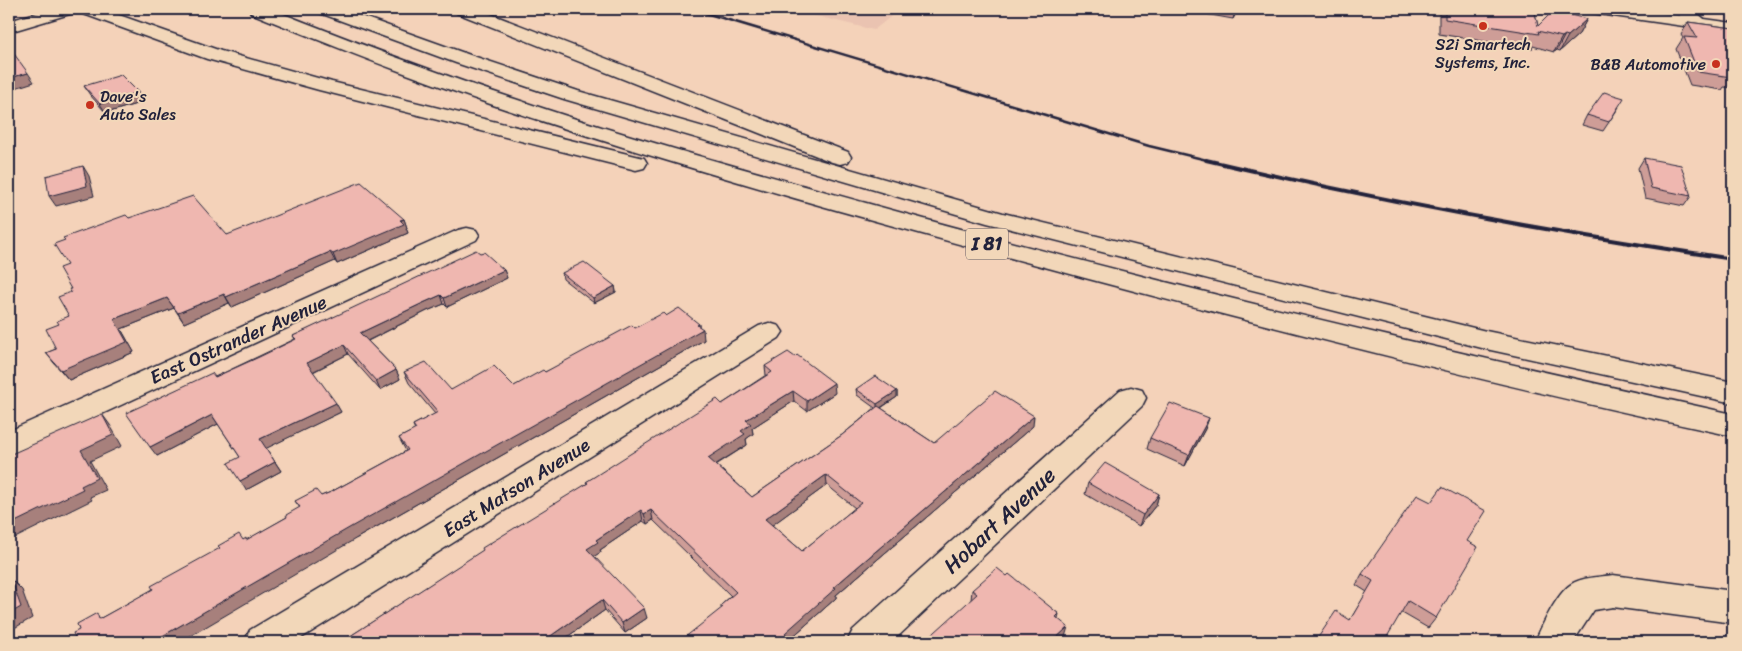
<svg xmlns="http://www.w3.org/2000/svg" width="1742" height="651" viewBox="0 0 1742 651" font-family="Sriracha,sans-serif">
<rect width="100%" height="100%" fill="#f4d2b9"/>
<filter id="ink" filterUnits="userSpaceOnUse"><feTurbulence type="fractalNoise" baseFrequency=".02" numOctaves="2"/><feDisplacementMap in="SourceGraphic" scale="10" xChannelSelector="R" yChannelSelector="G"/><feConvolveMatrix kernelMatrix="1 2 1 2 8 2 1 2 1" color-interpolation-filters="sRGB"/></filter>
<g filter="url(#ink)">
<path fill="#eac3b1" d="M788,9H900L874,30Z"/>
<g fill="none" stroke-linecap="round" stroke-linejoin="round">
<g stroke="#22223b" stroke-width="3">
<g id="minor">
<path d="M1680,9H1696V12L1710,24L1707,28C1696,31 1685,23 1678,13Z"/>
<path d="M467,228L476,230L479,235L476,240L20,452L9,456V431L458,230Z"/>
<path d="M769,323L779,326L783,332L779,338L295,642H244L250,630L759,326Z"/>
<path d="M1131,387L1142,390L1146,398L1142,406L892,642H847L853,630L1120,390Z"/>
<path d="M1613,575L1733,591V623L1613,607L1594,610L1573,642H1535C1541,627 1557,594 1570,585C1581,577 1600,577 1613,575Z"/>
</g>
</g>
<g stroke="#22223b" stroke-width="3">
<g id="primary">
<path d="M50,9H75L73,13L9,32V21Z"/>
<path d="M1591,9H1633L1733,23V33L1599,14L1593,13Z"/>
</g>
</g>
<g stroke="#22223b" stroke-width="3">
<g id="motorway">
<path d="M79,9H102L221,51L332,82L644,158L647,163L644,168L636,170L319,90L207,59L81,13Z"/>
<path d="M249,9H271C352,41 433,72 515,99C630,138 748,170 866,203C1153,283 1442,350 1733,414V436C1516,390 1300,335 1085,278C891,226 696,173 505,109C419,80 335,47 251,13Z"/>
<path d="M318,9H341L470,55L578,91L1003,213L1486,331L1733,382V403L1486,349L987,223L564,99L456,63L320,13Z"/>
<path d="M455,9H478L848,152L851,157L848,162L840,164L832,162L457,13Z"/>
</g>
</g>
<use href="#minor" fill="#f2d7b9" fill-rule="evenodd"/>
<use href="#primary" fill="#f2d7b9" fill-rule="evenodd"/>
<use href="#motorway" fill="#f2d7b9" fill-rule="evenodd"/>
<path stroke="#22223b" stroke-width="2.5" d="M692,9L1149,146L1211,161"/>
<path stroke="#22223b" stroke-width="4" d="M1206,160C1380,201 1556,233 1733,259"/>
</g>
<g fill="#ce9d97" stroke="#22223b" fill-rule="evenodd">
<path d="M1184,9H1238L1233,19L1183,10Z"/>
<path d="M1282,9H1308L1307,13Z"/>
<path d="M1439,9H1534L1538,26L1587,19L1579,34L1560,51L1557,50L1554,52L1533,46L1532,49L1439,34Z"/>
<path d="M1688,22L1733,28V88L1724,87L1722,90L1690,85L1676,49L1683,38L1681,35Z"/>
<path d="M84,86L143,102L106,113L90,95Z"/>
<path d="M1619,107L1603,131L1582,125L1587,115Z"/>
<path d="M1644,158L1691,196L1684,206L1645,198L1638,168Z"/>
<path d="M129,218L227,235L404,219L407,228H406L408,233L337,264L335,261L232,307L229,303L184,323L174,308L121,329L134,352L69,380L54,363L46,353L56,349L59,324L69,316L71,289L67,265Z"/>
<path d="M480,253L504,270L507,278L447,307L444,304L427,311L368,341L396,370L400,379L380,390L348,354L313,372L341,412L266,448L281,471L246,490L240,457L218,424L157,456L215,377L295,339L293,336Z"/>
<path d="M562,273L615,286L616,292L594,303L563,279Z"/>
<path d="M666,316L700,327L704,340L357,538L101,618L243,540H247L287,517L300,508L295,501L321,496L331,492L406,451L399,438L415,430L413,425L435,414L409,383L404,372L451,390L514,386L545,372Z"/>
<path d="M765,366L835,393L807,411L794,401L752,428L753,434L746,439L747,445L716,465L752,497L842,435L875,408L857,395L856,389L897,391V397L881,408L934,443L1033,426L836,595V598L788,641L721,608V605L731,596L653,520L647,524L643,521L600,550L601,552L594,556L647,618L625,633L605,610L560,642H341L587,484L586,482L722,404L766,375ZM827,485L855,508L802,551L772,525Z"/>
<path d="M1209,418L1205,429L1185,466L1147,449L1150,438Z"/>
<path d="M1088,483L1159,494L1156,505L1139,526L1085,494Z"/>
<path d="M1467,541L1436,618L1428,628L1402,613L1350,620L1367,592L1356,585L1362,574Z"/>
<path d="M1007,576L1059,614L1058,618L1065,637L971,600L972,590Z"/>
</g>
<g fill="#a7807b" stroke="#22223b">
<path d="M1236,9H1238L1233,19Z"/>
<path d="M1587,19L1579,34L1560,51L1568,36Z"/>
<path d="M1565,35L1557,50L1554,52L1562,37Z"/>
<path d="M28,73L34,82L9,90V78Z"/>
<path d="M138,92L143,102L106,113L100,104Z"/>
<path d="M83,166L89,176L94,196L56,206L49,196Z"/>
<path d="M404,219L407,228H406L408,233L337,264L333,254Z"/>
<path d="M330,252L335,261L232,307L226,297Z"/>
<path d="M504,270L507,278L447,307L444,298Z"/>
<path d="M615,286L616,292L594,303L593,298Z"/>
<path d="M224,294L229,303L184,323L178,313Z"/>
<path d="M441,295L444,304L427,311L365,342L360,333L423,303Z"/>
<path d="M167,298L174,308L121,329L134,352L69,380L61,370L114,319Z"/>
<path d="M699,324L700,331L703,329L704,340L357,538L180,642H152Z"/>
<path d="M344,345L348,354L312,372L307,363Z"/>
<path d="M396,370L400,379L380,390L376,381Z"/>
<path d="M834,383L835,393L807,411V401Z"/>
<path d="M793,391L794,401L752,428L753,434L746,439L747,445L710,468L708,458L741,431L746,420Z"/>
<path d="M897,391V397L877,410V404Z"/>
<path d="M336,403L341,412L265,449L260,439Z"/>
<path d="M102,414L110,425L122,446L90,461L106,490L90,497L92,500L9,541V525L81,486V450Z"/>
<path d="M212,415L218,424L157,456L150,447Z"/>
<path d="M1034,416L1033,426L836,595V598L788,641V642H778L785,633L834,587Z"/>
<path d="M1209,418L1205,429L1185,466L1189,455Z"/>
<path d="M275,462L281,471L246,490L240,481Z"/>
<path d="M826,475L827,485L767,529L765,519Z"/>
<path d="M1159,494L1156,505L1139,526L1143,515Z"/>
<path d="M641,510L643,521L600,550L601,552L590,559L587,549L596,540Z"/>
<path d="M651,510L653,520L647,524L644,514Z"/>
<path d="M11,579L22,590L32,618L9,631V614Z"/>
<path d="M602,600L605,610L560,642H542Z"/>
<path d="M644,608L647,618L625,633L622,623Z"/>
<path d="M1068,627L1065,637L1060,642H1052Z"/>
</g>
<g fill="#efb7b0" stroke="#22223b" fill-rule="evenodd">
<path d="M1445,9H1534L1538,26L1553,11L1587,19L1568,36L1565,35L1562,37L1538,31L1539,34L1445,19Z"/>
<path d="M1688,22L1733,28V74H1729L1731,77L1698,72L1684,37L1697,38Z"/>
<path d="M9,47L28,73L9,78Z"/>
<path d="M121,75L138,92L100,104L84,86Z"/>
<path d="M1604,92L1624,98L1609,122L1587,115Z"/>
<path d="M1644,158L1681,165L1691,196L1651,188Z"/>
<path d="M83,166L87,186L49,196L46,176Z"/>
<path d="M361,182L404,219L400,220L404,224L333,254L330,252L226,297L224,294L178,313L167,298L114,319L127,342L61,370L46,353L56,349L46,329L59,324L57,321L69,316L58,297L71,292L69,289H71L59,268L67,265L54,244L65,240L63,238L126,215L129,218L193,196L227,235Z"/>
<path d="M476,250L480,253L484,252L504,270L444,298L441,295L423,303L360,333L396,370L376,381L344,345L307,363L336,403L260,439L275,462L240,481L228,463L240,457L212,415L150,447L126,413L212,373L215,377L259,357L296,339L293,336Z"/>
<path d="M584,262L615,286L593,298L562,273Z"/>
<path d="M679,308L699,324L697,325L703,329L351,527L152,642H77L73,633L79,630L77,624L97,613L99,619L153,589L151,586L220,548L218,546L239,534L243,540L246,538V540L287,517L286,515L300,507L295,501L316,490L321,496L331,492L408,450L399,438L416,429L413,425L438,412L404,372L426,362L451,390L494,366L514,386L543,370L545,372L632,325L635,328L663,313L666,316Z"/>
<path d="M788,352L795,357L797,355L834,383L807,401L793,391L746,420L751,424L741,431L745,434L708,458L752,497L842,435L878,406L934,443L995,391L1034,416L834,587L836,588L785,633L787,635L778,642H679L723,607L721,605L736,592L651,510L644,514L641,510L596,540L598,542L587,549L644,608L622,623L602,600L542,642H341L483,550L482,548L588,483L586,482L685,419L717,399L722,404L772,372L765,366ZM826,475L861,503L802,551L765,519Z"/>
<path d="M875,376L897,391L877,404L856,389Z"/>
<path d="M1170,403L1209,418L1189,455L1150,438Z"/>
<path d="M102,414L113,435L81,450L97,478L81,486L83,489L9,525V460L11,459L9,455Z"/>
<path d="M1105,463L1159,494L1143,515L1088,483Z"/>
<path d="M1442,487L1486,511L1467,541L1478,547L1436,618L1408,601L1384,642H1315L1336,611L1350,620L1373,581L1362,574L1417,495L1431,502Z"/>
<path d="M997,568L1007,576L1009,574L1059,614L1056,617L1068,627L1052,642H924L977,594L972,590Z"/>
<path d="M11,579L21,607L9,614V581Z"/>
</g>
</g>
<g fill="#c8321e" stroke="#f2d7b9" stroke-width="2">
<circle cx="1483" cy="26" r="5"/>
<circle cx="1716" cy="64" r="5"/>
<circle cx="90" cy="105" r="5"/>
</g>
<g text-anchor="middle" stroke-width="4" stroke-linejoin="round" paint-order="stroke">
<g font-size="16" fill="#22223b" stroke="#f2d7b9">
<text x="1483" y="50">S2i Smartech<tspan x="1483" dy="18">Systems, Inc.</tspan></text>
<text x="1706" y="70" text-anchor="end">B&amp;B Automotive</text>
<text x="100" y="102" text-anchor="start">Dave's<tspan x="100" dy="18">Auto Sales</tspan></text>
</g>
<rect fill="#f2d7b9" stroke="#605861" stroke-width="1" x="966" y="228.5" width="42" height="31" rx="4"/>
<g font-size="18" font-weight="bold" fill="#22223b">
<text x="987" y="250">I 81</text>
</g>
<g font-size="19" fill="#22223b" stroke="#f2d7b9">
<text transform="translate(238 339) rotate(-24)" y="7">East Ostrander Avenue</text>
<text transform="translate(516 487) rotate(-32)" y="7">East Matson Avenue</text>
</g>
<g font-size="22" fill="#22223b" stroke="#f2d7b9">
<text transform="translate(999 520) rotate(-43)" y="8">Hobart Avenue</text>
</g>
</g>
<rect width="1742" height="651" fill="none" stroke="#f2d7b9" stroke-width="30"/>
<rect x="15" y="15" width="1712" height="621" fill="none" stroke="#22223b" stroke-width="2" filter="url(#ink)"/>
</svg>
